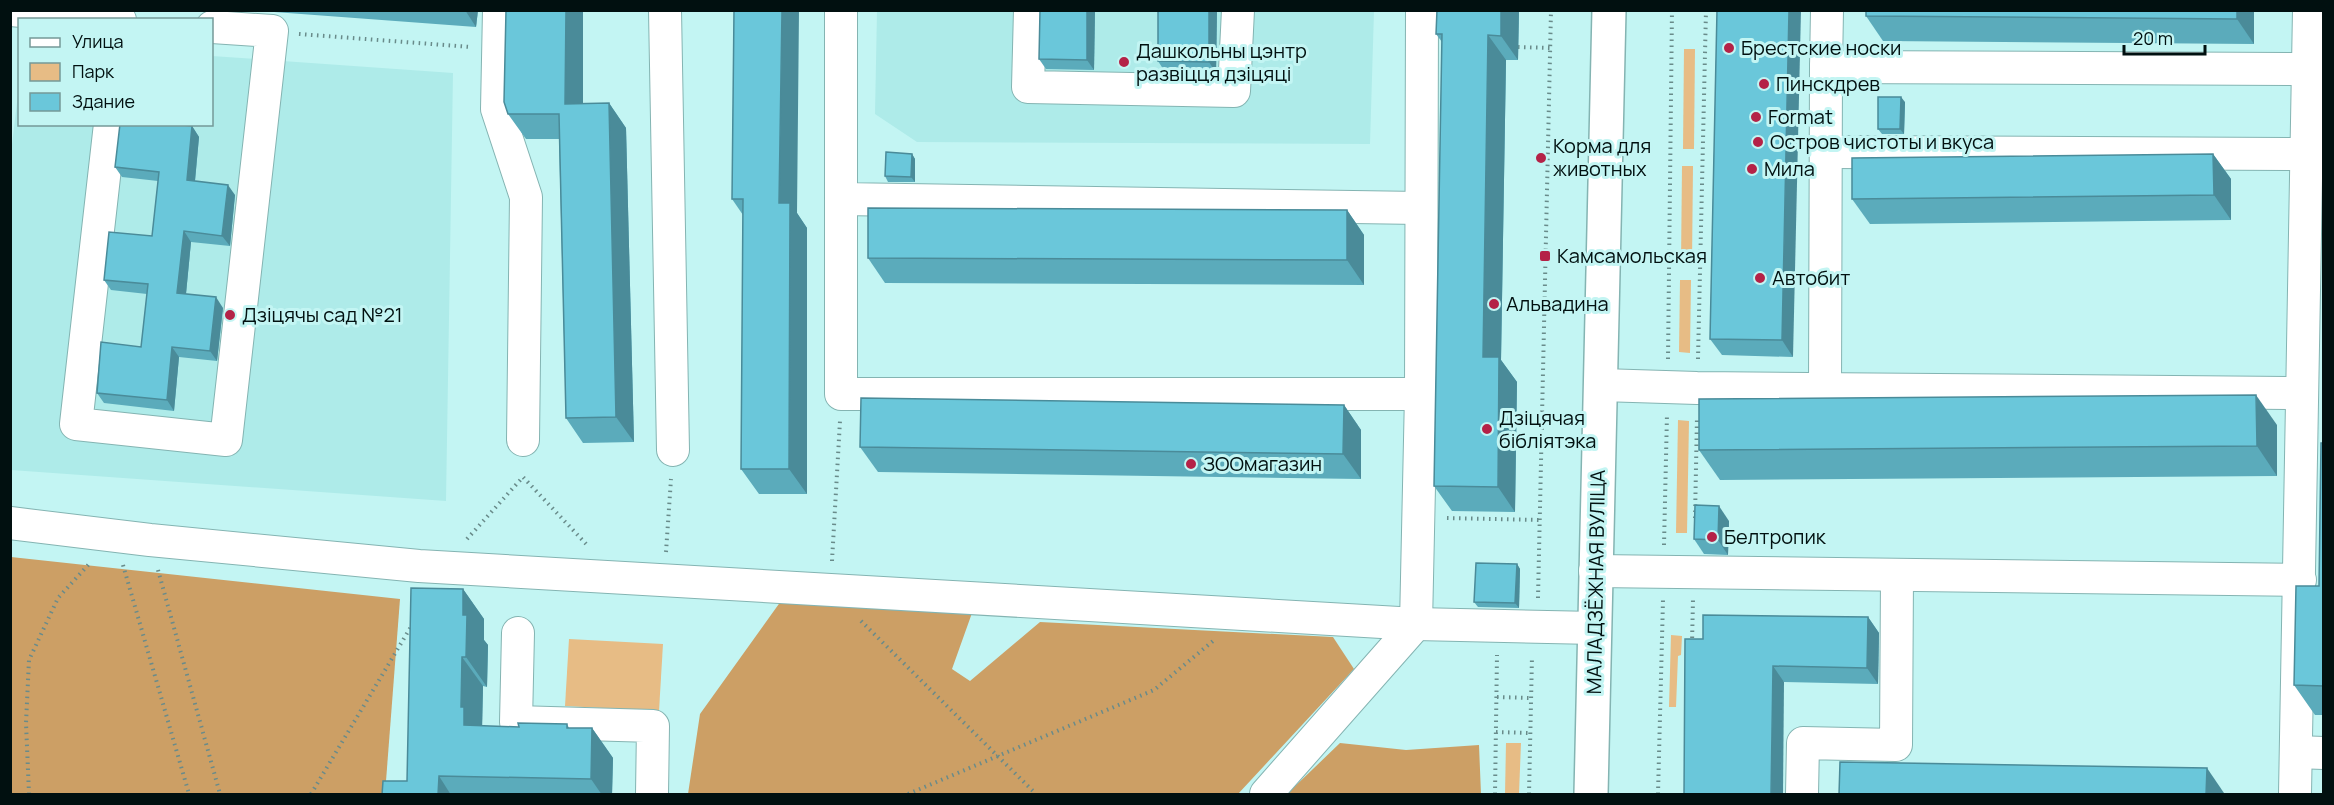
<svg xmlns="http://www.w3.org/2000/svg" width="2334" height="805" viewBox="0 0 2334 805" font-family="Manrope,sans-serif">
<rect width="100%" height="100%" fill="#c3f5f3"/>
<g fill="#aeebe9">
<path d="M877,11H1374L1370,144L917,142L875,114Z"/>
<path d="M212,56L453,73L446,501L11,470L10,161L19,86L20,124H212Z"/>
</g>
<g fill="#e7bc85">
<path d="M1684,49H1695L1694,149H1683Z"/>
<path d="M1682,166H1693L1692,262H1681Z"/>
<path d="M1680,280H1691L1690,353L1679,352Z"/>
<path d="M1678,420L1689,421L1687,533H1676Z"/>
<path d="M1671,635L1682,636L1681,655L1678,656L1676,707H1669Z"/>
<path d="M569,639L663,644L659,711L565,706Z"/>
<path d="M1506,743H1521L1519,794H1505Z"/>
</g>
<g fill="#cc9f65">
<path d="M11,557L400,599L385,794H11Z"/>
<path d="M781,601L972,613L952,669L970,681L1040,622L1333,637L1354,669L1238,794H688L700,714Z"/>
<path d="M1340,743L1406,750L1479,745L1481,794H1287Z"/>
</g>
<g fill="none" stroke-linecap="round" stroke-linejoin="round">
<g stroke="#84b4b2" stroke-width="34">
<g id="minor">
<path d="M11,10L120,20"/>
<path d="M499,10L497,109L526,197L523,440"/>
<path d="M665,10L673,450"/>
<path d="M841,10V199L1420,208"/>
<path d="M1030,10L1028,87L1234,91L1238,10"/>
<path d="M1827,10L1826,67L2309,69"/>
<path d="M110,124L76,424L226,440L272,31L212,27"/>
<path d="M1827,152L2307,154"/>
<path d="M841,199V394H1421"/>
<path d="M1601,385L1697,388L2302,393"/>
<path d="M1825,389L1826,67"/>
<path d="M10,523L150,540L419,566L1416,624L1595,628"/>
<path d="M1595,571L2300,580"/>
<path d="M518,633L516,722L653,726L652,794"/>
<path d="M2296,752L2324,753"/>
<path d="M1266,794L1416,624L1421,394L1422,10"/>
<path d="M1802,794L1803,743L1896,745L1897,575"/>
<path d="M2295,794L2309,10"/>
</g>
</g>
<g stroke="#84b4b2" stroke-width="36">
<path id="major" d="M1591,794L1609,10"/>
</g>
<g stroke="#698b8a" stroke-width="4" stroke-dasharray="1.5 4.5" stroke-linecap="butt">
<path d="M299,34L471,47"/>
<path d="M1518,47L1550,48"/>
<path d="M1668,359L1672,10"/>
<path d="M1698,359L1706,10"/>
<path d="M1447,518L1539,520"/>
<path d="M1695,518L1697,417"/>
<path d="M467,539L523,477L588,546"/>
<path d="M1664,545L1667,414"/>
<path d="M666,552L671,479"/>
<path d="M832,561L840,421"/>
<path d="M123,565L189,794"/>
<path d="M158,570L220,794"/>
<path d="M1538,598L1551,10"/>
<path d="M861,621L1036,794"/>
<path d="M1692,644L1693,600"/>
<path d="M1497,697L1531,698"/>
<path d="M1496,732L1530,733"/>
<path d="M29,794L26,723L29,660L58,598L90,563"/>
<path d="M311,794L412,625"/>
<path d="M908,794L1154,690L1213,641"/>
<path d="M1495,794L1497,655"/>
<path d="M1529,794L1532,656"/>
<path d="M1658,794L1663,600"/>
</g>
<use href="#minor" stroke="#fff" stroke-width="32"/>
<use href="#major" stroke="#fff" stroke-width="33"/>
</g>
<g fill="#5babbb">
<path d="M248,10H478L476,27Z"/>
<path d="M506,10H583V104L609,103L626,128L634,442L583,443L566,418L559,139H526L508,114Z"/>
<path d="M734,10L797,213L807,228V494H759L741,469L743,215L732,199Z"/>
<path d="M1095,10L1094,70L1046,69L1039,59Z"/>
<path d="M1158,10H1217L1216,73L1165,72L1158,61Z"/>
<path d="M1437,10H1519L1518,60H1506L1501,360L1517,382L1515,512L1452,511L1434,486L1442,42L1436,34Z"/>
<path d="M1717,10L1793,357L1722,355L1710,339Z"/>
<path d="M2254,10V44L1883,41L1866,16Z"/>
<path d="M1905,102L1904,134H1882L1878,129Z"/>
<path d="M192,126L199,137L195,181L235,195L230,246L191,242L186,294L223,308L217,361L179,357L174,411L104,403L97,393L141,347L147,294L111,290L104,280L152,236L158,181L122,177L115,167Z"/>
<path d="M912,154L915,159V182H888L885,176Z"/>
<path d="M2213,154L2231,179V220L1870,224L1852,199Z"/>
<path d="M1347,210L1364,235V285L885,283L868,258Z"/>
<path d="M1344,405L1361,430V479L878,472L860,447Z"/>
<path d="M2277,425V476L1720,480L1699,450Z"/>
<path d="M2324,443V715H2315L2294,685L2319,586Z"/>
<path d="M1729,521L1728,555L1704,554L1694,539Z"/>
<path d="M1517,564L1520,569L1519,608L1478,607L1474,602Z"/>
<path d="M463,589L484,619V640L488,645L487,687L483,686L482,726L519,727L567,724L569,728H592L613,758L612,795H382L407,781Z"/>
<path d="M1868,617L1879,633L1878,684L1784,682L1703,639Z"/>
</g>
<g fill="#4a8b99">
<path d="M465,10H478L476,27Z"/>
<path d="M566,10H583V129L565,104Z"/>
<path d="M782,10H799L797,213L807,228V494L789,469L779,203Z"/>
<path d="M1087,10H1095L1094,70L1087,60Z"/>
<path d="M1209,10H1217L1216,73L1209,62Z"/>
<path d="M1501,10H1519L1518,60L1501,36Z"/>
<path d="M1789,10H1801L1793,357L1782,340Z"/>
<path d="M2237,10H2254V44L2237,19Z"/>
<path d="M1488,35L1506,60L1501,360L1517,382L1515,512L1498,487L1483,357Z"/>
<path d="M1901,97L1905,102L1904,134L1900,129Z"/>
<path d="M609,103L626,128L634,442L616,417Z"/>
<path d="M192,126L199,137L194,191L187,180Z"/>
<path d="M912,154L915,159V182L911,177Z"/>
<path d="M2213,154L2231,179V220L2214,195Z"/>
<path d="M228,185L235,195L230,246L222,236Z"/>
<path d="M1347,210L1364,235V285L1347,260Z"/>
<path d="M184,231L191,242L185,304L177,293Z"/>
<path d="M216,297L223,308L217,361L210,351Z"/>
<path d="M172,347L179,357L174,411L167,400Z"/>
<path d="M2256,395L2277,425V476L2257,446Z"/>
<path d="M1344,405L1361,430V479L1343,454Z"/>
<path d="M1719,506L1729,521L1728,555L1718,540Z"/>
<path d="M1517,564L1520,569L1519,608L1515,603Z"/>
<path d="M463,589L484,619V640L488,645L487,687L466,657L463,615Z"/>
<path d="M1868,617L1879,633L1878,684L1867,668Z"/>
<path d="M462,657L483,686L482,732L464,725L461,707Z"/>
<path d="M1773,666L1784,682L1783,795H1771Z"/>
<path d="M592,728L613,758L612,795H602L591,779Z"/>
<path d="M2207,768L2224,793V795H2206Z"/>
<path d="M439,776L451,795H438Z"/>
</g>
<g fill="#6ac7da" stroke="#4a8b99" stroke-width="1.5">
<path d="M506,10H566L565,104L609,103L616,417L566,418L559,114H508L504,102Z"/>
<path d="M734,10H782L779,203H790L789,469H741L743,199H732Z"/>
<path d="M1040,10H1087V60L1039,59Z"/>
<path d="M1158,10H1209V62L1158,61Z"/>
<path d="M1437,10H1501V36L1488,35L1483,357H1499L1498,487L1434,486L1442,34H1436Z"/>
<path d="M1717,10H1789L1782,340L1710,339Z"/>
<path d="M1866,10H2237V19L1866,16Z"/>
<path d="M1878,97H1901L1900,129H1878Z"/>
<path d="M120,124H173L192,126L187,180L228,185L222,236L184,231L177,293L216,297L210,351L172,347L167,400L97,393L101,342L141,347L148,284L104,280L109,232L152,236L159,172L115,167Z"/>
<path d="M886,152L912,154L911,177L885,176Z"/>
<path d="M2213,154L2214,195L1852,199V158Z"/>
<path d="M868,208L1347,210V260L868,258Z"/>
<path d="M2256,395L2257,446L1699,450V399Z"/>
<path d="M861,398L1344,405L1343,454L860,447Z"/>
<path d="M2321,443H2324V686L2294,685L2296,586H2319Z"/>
<path d="M1695,505L1719,506L1718,540L1694,539Z"/>
<path d="M1476,563L1517,564L1515,603L1474,602Z"/>
<path d="M411,588L463,589V615H467L466,657H462L461,707H464V725L519,727L518,723L567,724V728H592L591,779L439,776L438,795H382L383,781H407Z"/>
<path d="M1703,615L1868,617L1867,668L1773,666L1771,795H1684L1685,639H1703Z"/>
<path d="M1840,762L2207,768L2206,795H1839Z"/>
</g>
<g fill="#b42247" stroke="#c3f5f3" stroke-width="2">
<circle cx="1729" cy="48" r="6"/>
<circle cx="1124" cy="62" r="6"/>
<circle cx="1764" cy="84" r="6"/>
<circle cx="1756" cy="117" r="6"/>
<circle cx="1758" cy="142" r="6"/>
<circle cx="1541" cy="158" r="6"/>
<circle cx="1752" cy="169" r="6"/>
<rect x="1539" y="250" width="12" height="12" rx="3"/>
<circle cx="1760" cy="278" r="6"/>
<circle cx="1494" cy="304" r="6"/>
<circle cx="230" cy="315" r="6"/>
<circle cx="1487" cy="429" r="6"/>
<circle cx="1191" cy="464" r="6"/>
<circle cx="1712" cy="537" r="6"/>
</g>
<g text-anchor="middle" stroke-width="6" stroke-linejoin="round" paint-order="stroke">
<g font-size="20" fill="#011010" stroke="#c3f5f3" text-anchor="start">
<text x="1741" y="55">Брестские носки</text>
<text x="1136" y="58">Дашкольны цэнтр<tspan x="1136" dy="23">развіцця дзіцяці</tspan></text>
<text x="1776" y="91">Пинскдрев</text>
<text x="1768" y="124">Format</text>
<text x="1770" y="149">Остров чистоты и вкуса</text>
<text x="1553" y="153">Корма для<tspan x="1553" dy="23">животных</tspan></text>
<text x="1764" y="176">Мила</text>
<text x="1557" y="263">Камсамольская</text>
<text x="1772" y="285">Автобит</text>
<text x="1506" y="311">Альвадина</text>
<text x="242" y="322">Дзіцячы сад №21</text>
<text x="1499" y="425">Дзіцячая<tspan x="1499" dy="23">бібліятэка</tspan></text>
<text x="1203" y="471">ЗООмагазин</text>
<text x="1724" y="544">Белтропик</text>
</g>
<g font-size="20" fill="#011010" stroke="#c3f5f3">
<text transform="translate(1596 582) rotate(-89)" y="7">МАЛАДЗЁЖНАЯ ВУЛІЦА</text>
</g>
</g>
<rect width="2334" height="805" fill="none" stroke="#011010" stroke-width="24"/>
<rect x="18" y="18" width="195" height="108" fill="#c3f5f3" stroke="#759998" stroke-width="1.5"/>
<rect x="30" y="38" width="30" height="9" fill="#ffffff" stroke="#759998" stroke-width="1.5"/>
<text x="72" y="48" font-size="18" fill="#011010">Улица</text>
<rect x="30" y="63" width="30" height="18" fill="#e7bc85" stroke="#759998" stroke-width="1.5"/>
<text x="72" y="78" font-size="18" fill="#011010">Парк</text>
<rect x="30" y="93" width="30" height="18" fill="#6ac7da" stroke="#759998" stroke-width="1.5"/>
<text x="72" y="108" font-size="18" fill="#011010">Здание</text>
<path d="M2124 45v9h81v-9" fill="none" stroke="#011010" stroke-width="3"/>
<text x="2133" y="45" font-size="18" fill="#011010" stroke="#c3f5f3" stroke-width="4.5" paint-order="stroke">20 m</text>
</svg>
